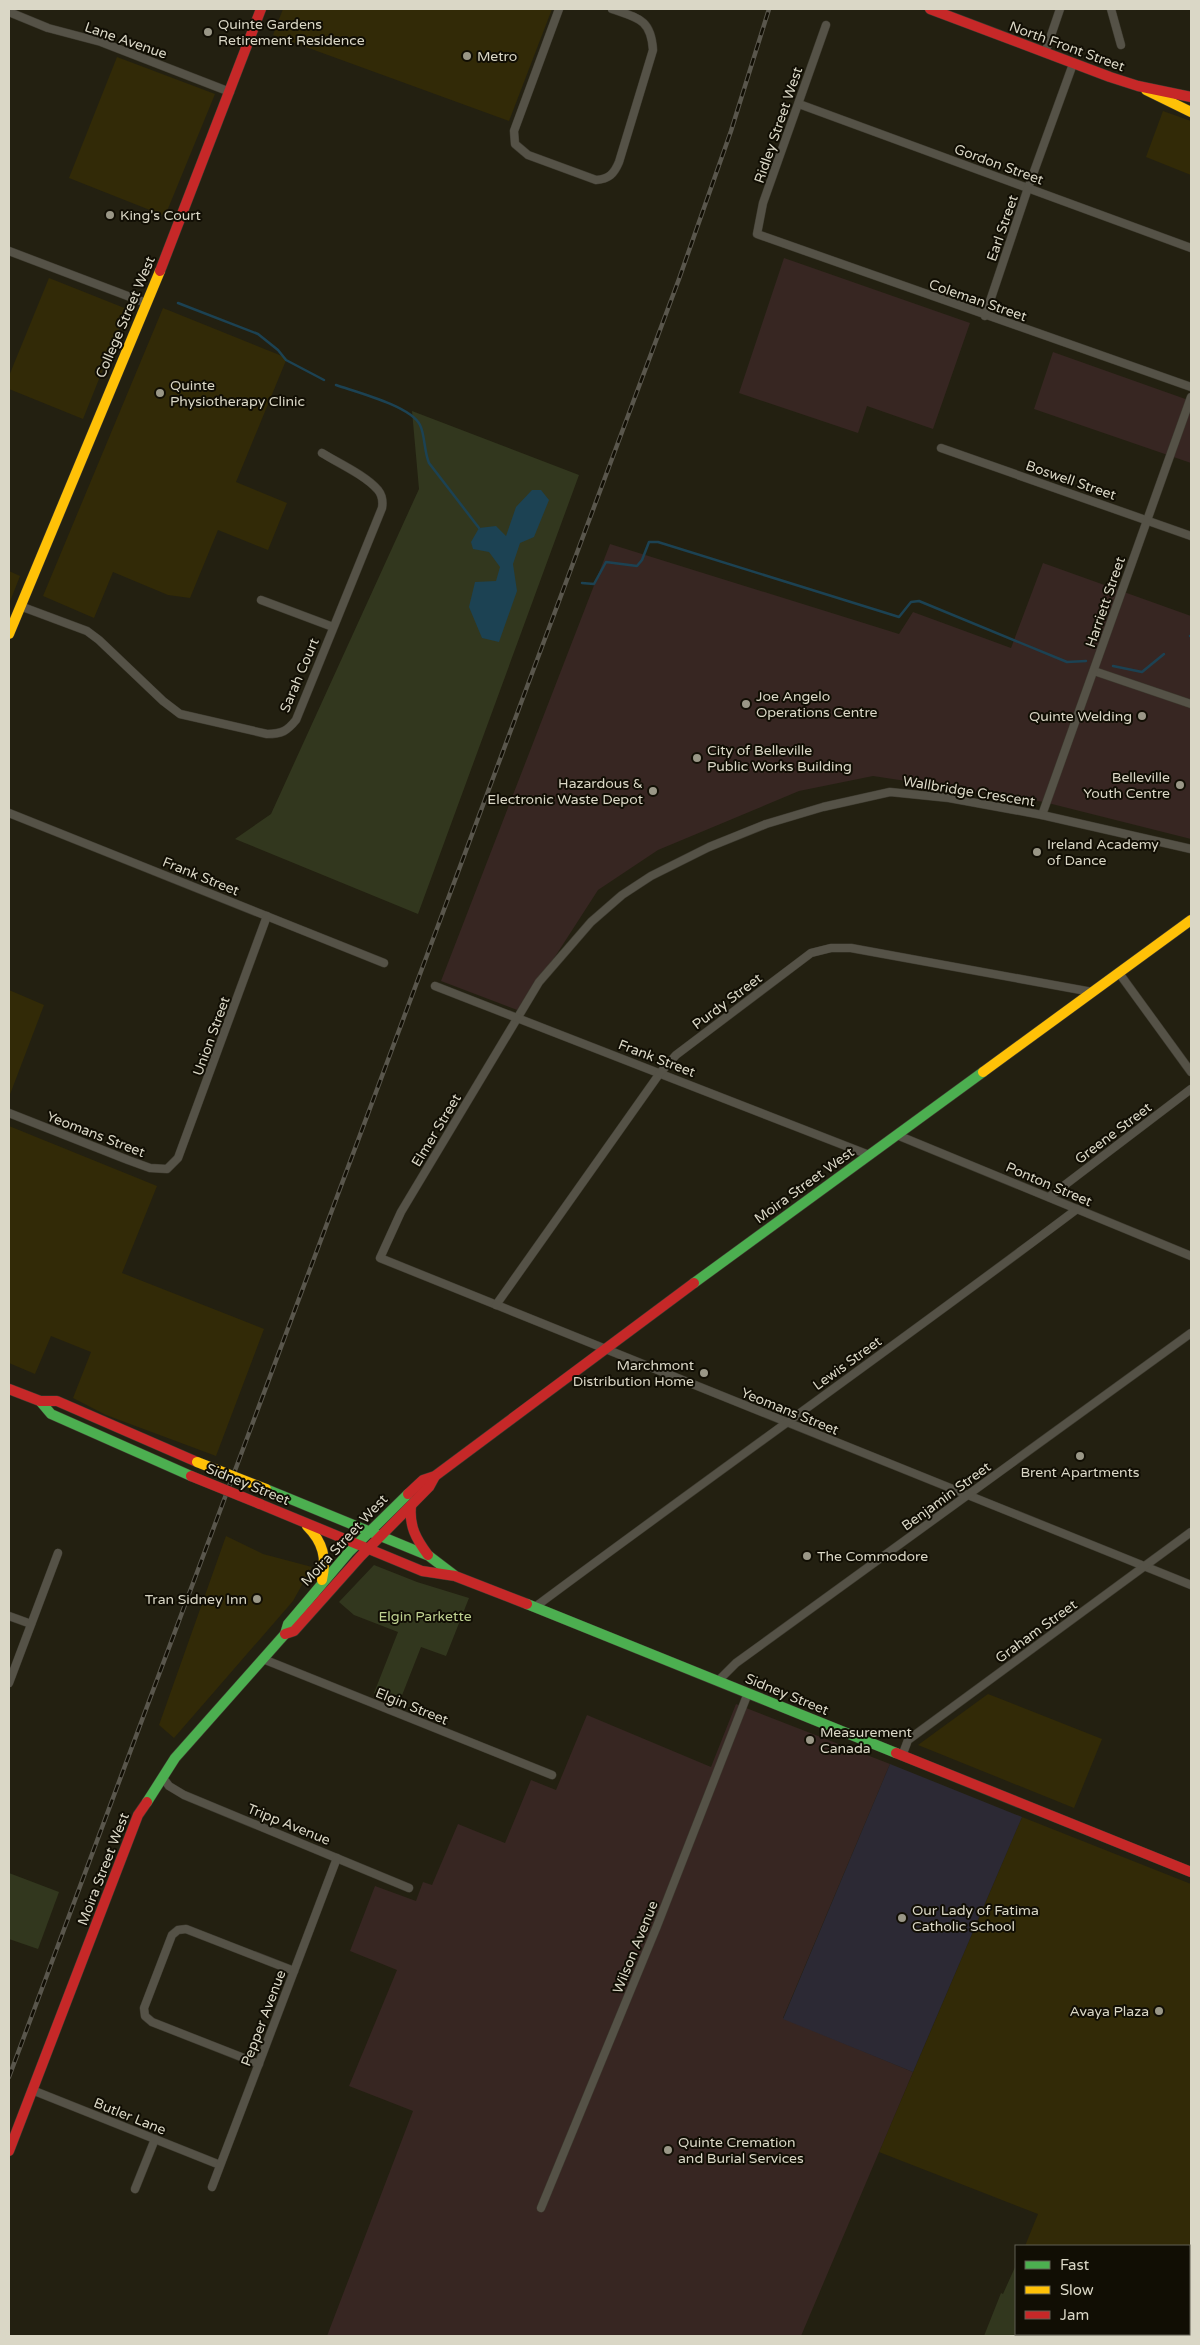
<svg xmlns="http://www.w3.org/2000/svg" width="1200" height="2345" viewBox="0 0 1200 2345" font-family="'Varela Round',sans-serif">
<rect width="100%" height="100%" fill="#232011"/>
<g fill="#322a07">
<path d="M283,9H552L509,121L273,35Z"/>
<path d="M117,57L215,94L165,216L69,178Z"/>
<path d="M1163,111L1191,121V175L1146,157Z"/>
<path d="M49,278L127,309L83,419L9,389V376Z"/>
<path d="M163,308L287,358L236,482L287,503L268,550L218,530L190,598L168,595L113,572L94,618L43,596Z"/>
<path d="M9,571L20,576L9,604Z"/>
<path d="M9,990L44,1005L9,1097Z"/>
<path d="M9,1126L157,1186L122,1273L264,1329L216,1456L106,1415L73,1398L91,1352L51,1336L35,1374L9,1363Z"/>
<path d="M226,1536L263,1554L312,1567L293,1601L174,1738L159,1725Z"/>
<path d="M988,1694L1102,1739L1074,1808L918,1745Z"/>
<path d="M1022,1817L1191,1884V2324L1189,2323V2246H1025L1038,2214L879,2152Z"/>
</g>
<g fill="#372622">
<path d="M784,258L970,323L933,429L867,406L858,433L739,393Z"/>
<path d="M1053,352L1191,401V463L1034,409Z"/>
<path d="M610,544L899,634L913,612L1011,648L1043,563L1191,616V839L1044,802L873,776L799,791L658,850L598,890L520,1011L441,981Z"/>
<path d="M736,1704L890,1764L783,2018L913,2072L801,2336H327L413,2111L349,2086L397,1970L350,1951L375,1886L416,1901L423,1882L432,1885L458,1824L505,1843L531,1780L556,1790L587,1715L711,1767Z"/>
</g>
<path fill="#2c2934" d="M890,1764L1022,1817L913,2072L783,2019Z"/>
<g fill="#32371e">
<path d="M412,411L579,475L418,914L235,839L271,814L419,489Z"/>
<path d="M374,1565L417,1582L469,1598L446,1656L421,1647L399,1703L374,1693L398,1632L354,1615L339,1602Z"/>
<path d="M9,1873L59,1892L38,1949L9,1939Z"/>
<path d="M1016,2265V2334H1189V2323L1191,2324V2336H984L1001,2293L1003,2294Z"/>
</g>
<path fill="#1c4253" d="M532,490H541L549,500L534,537L520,543L513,564L517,591L499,642L482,638L469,607L475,582L496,581L500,567L489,552L473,549L471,542L479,528L496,526L506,536L516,507Z"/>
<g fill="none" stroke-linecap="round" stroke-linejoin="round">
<g stroke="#1c4253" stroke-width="2.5">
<path d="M178,303L258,334L278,350L286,360L324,380"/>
<path d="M336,385C356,392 411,406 420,425C425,435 424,451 429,463L479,528"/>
<path d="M582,583L594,584L606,562L637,566L642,560L649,542H658L899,617L911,602L919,601L1067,662L1086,661"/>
<path d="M1190,636H1191"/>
<path d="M1113,666L1142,672L1164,654"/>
</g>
<g stroke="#3e3b30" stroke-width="9">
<g id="street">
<path d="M559,9L514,131L515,144L528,155L596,180C609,179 614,174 619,162L653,50C651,19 638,18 612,9"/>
<path d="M1111,9L1121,45"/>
<path d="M9,12L48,28L101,42L230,92"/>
<path d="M826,25L763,203L757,234L1191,387"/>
<path d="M1045,53L1060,9"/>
<path d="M799,104L1191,248"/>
<path d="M9,251L146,303"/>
<path d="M985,316L1028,188L1073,64"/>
<path d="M941,448L1191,536"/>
<path d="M261,600L333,627"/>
<path d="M20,606L87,631L99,640L163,701L180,714L267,734C282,734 287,731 296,720L382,508C383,502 382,495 378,490C365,475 338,463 322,453"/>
<path d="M1094,671L1191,704"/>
<path d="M9,813L384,963"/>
<path d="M1042,815L1191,397"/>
<path d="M1191,849L1042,815L949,798L890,792L823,807L766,824L709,847L651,876L622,895L591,922L539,982L401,1212L380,1258L1191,1585"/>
<path d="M1119,973L1191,1072"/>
<path d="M435,986L869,1155"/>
<path d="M9,1113L128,1160L150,1168L167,1169L178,1158L267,916"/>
<path d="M897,1135L1191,1256"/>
<path d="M1049,1197L1191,1089"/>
<path d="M496,1305L660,1073L676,1055L811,953L831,948H851L1092,992"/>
<path d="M535,1607C715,1473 898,1344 1077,1209"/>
<path d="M9,1616L31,1624"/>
<path d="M263,1659L552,1775"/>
<path d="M718,1681L736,1663L1191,1333"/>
<path d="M9,1683L58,1553"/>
<path d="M902,1756L908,1740L1191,1532"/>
<path d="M163,1778L169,1786L184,1795L409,1888"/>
<path d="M259,2064L152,2022L145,2016L144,2008L172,1935L178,1930L186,1929L294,1971"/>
<path d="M32,2090L220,2165"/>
<path d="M212,2187L337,1858"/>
<path d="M135,2189L155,2139"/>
<path d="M541,2208L657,1926L748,1693"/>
</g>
</g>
<g stroke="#3e3b30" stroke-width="11">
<g id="fast">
<path d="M694,1283L983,1072"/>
<path d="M40,1401L51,1414L191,1476"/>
<path d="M266,1489L429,1556L454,1575"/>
<path d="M527,1604L896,1753"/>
<path d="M147,1802L175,1758L285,1634L288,1624L349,1552L408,1494"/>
</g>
</g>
<g stroke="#3e3b30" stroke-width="11">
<g id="slow">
<path d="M1146,90L1191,112"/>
<path d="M9,634L160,271"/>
<path d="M983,1072L1191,920"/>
<path d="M307,1526C323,1542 327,1558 322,1580"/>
</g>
</g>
<g stroke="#3e3b30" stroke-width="11">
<g id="jam">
<path d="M930,9L1110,77L1138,86L1191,97"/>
<path d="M160,271L261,9"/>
<path d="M9,1389L40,1401H57L197,1462"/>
<path d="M408,1494L423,1480L435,1476L694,1283"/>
<path d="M260,1504L422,1571L455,1576L527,1604"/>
<path d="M411,1506C409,1526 416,1539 428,1555"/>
<path d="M285,1634L294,1631L360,1557L429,1487L435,1476"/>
<path d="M896,1753L1191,1872"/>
<path d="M9,2151L138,1815L147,1802"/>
</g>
</g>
<use href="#street" stroke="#555247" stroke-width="8"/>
<use href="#fast" stroke="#4caf50" stroke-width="10"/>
<use href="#slow" stroke="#ffc107" stroke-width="10"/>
<use href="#jam" stroke="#c62828" stroke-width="10"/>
<g stroke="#59564c" stroke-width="4.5">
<path id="rail" d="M9,2077L679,279L731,131L769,9"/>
</g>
<use href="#rail" stroke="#110e04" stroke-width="2.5" stroke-dasharray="8" stroke-linecap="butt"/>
<g stroke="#3e3b30" stroke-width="11" stroke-linecap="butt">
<path id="slow-bridge" d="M197,1462L266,1489"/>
</g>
<g stroke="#3e3b30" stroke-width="11" stroke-linecap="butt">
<path id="jam-bridge" d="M191,1476L260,1504"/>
</g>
<use href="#slow-bridge" stroke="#ffc107" stroke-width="10"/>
<use href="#jam-bridge" stroke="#c62828" stroke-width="10"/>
</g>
<g fill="#9a9787" stroke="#110e04" stroke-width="2">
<circle cx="208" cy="32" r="5"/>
<circle cx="467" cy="56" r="5"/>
<circle cx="110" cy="215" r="5"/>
<circle cx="160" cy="393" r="5"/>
<circle cx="746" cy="704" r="5"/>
<circle cx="1142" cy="716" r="5"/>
<circle cx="697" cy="758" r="5"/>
<circle cx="1180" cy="785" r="5"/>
<circle cx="653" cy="791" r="5"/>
<circle cx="1037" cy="852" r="5"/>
<circle cx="704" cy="1373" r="5"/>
<circle cx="1080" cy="1456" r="5"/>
<circle cx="807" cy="1556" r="5"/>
<circle cx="257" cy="1599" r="5"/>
<circle cx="810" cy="1740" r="5"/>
<circle cx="902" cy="1918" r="5"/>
<circle cx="1159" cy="2011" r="5"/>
<circle cx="668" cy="2150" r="5"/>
</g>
<g text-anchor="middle" stroke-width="4" stroke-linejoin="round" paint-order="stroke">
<g font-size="14" fill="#dad7c6" stroke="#110e04" text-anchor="start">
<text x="218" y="29">Quinte Gardens<tspan x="218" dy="16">Retirement Residence</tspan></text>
<text x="477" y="61">Metro</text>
<text x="120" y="220">King's Court</text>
<text x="170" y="390">Quinte<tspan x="170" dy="16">Physiotherapy Clinic</tspan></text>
<text x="756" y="701">Joe Angelo<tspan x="756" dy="16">Operations Centre</tspan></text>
<text x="1132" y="721" text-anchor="end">Quinte Welding</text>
<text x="707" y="755">City of Belleville<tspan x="707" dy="16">Public Works Building</tspan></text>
<text x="1170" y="782" text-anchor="end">Belleville<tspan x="1170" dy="16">Youth Centre</tspan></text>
<text x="643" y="788" text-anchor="end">Hazardous &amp;<tspan x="643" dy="16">Electronic Waste Depot</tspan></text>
<text x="1047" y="849">Ireland Academy<tspan x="1047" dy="16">of Dance</tspan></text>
<text x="694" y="1370" text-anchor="end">Marchmont<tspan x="694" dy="16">Distribution Home</tspan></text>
<text x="1080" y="1477" text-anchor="middle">Brent Apartments</text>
<text x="817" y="1561">The Commodore</text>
<text x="247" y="1604" text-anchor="end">Tran Sidney Inn</text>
<text x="820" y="1737">Measurement<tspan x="820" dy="16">Canada</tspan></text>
<text x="912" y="1915">Our Lady of Fatima<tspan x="912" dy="16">Catholic School</tspan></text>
<text x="1149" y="2016" text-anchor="end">Avaya Plaza</text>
<text x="678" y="2147">Quinte Cremation<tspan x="678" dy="16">and Burial Services</tspan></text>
</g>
<g font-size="14" fill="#dad7c6" stroke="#110e04">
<text transform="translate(126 40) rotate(19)" y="5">Lane Avenue</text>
<text transform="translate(1067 46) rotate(20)" y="5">North Front Street</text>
<text transform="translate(778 125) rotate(-71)" y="5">Ridley Street West</text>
<text transform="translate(999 164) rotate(20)" y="5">Gordon Street</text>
<text transform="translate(1002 228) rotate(-71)" y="5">Earl Street</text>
<text transform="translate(978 300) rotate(19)" y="5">Coleman Street</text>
<text transform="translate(125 317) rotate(-67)" y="5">College Street West</text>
<text transform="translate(1071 480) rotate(19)" y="5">Boswell Street</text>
<text transform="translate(1105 602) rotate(-71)" y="5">Harriett Street</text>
<text transform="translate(299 675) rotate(-67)" y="5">Sarah Court</text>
<text transform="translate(969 791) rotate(9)" y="5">Wallbridge Crescent</text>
<text transform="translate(201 876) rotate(22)" y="5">Frank Street</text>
<text transform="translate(727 1001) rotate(-37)" y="5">Purdy Street</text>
<text transform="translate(211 1036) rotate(-70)" y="5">Union Street</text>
<text transform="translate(657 1058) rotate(21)" y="5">Frank Street</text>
<text transform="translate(436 1130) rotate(-59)" y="5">Elmer Street</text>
<text transform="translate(1113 1133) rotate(-37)" y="5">Greene Street</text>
<text transform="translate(96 1134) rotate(21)" y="5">Yeomans Street</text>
<text transform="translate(1049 1184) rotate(23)" y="5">Ponton Street</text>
<text transform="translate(804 1185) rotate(-36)" y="5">Moira Street West</text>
<text transform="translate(847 1363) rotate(-36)" y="5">Lewis Street</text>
<text transform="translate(790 1411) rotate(22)" y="5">Yeomans Street</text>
<text transform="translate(248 1484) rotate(22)" y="5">Sidney Street</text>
<text transform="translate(946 1496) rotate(-36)" y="5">Benjamin Street</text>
<text transform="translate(344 1540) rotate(-47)" y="5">Moira Street West</text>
<text transform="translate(1036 1631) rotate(-36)" y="5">Graham Street</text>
<text transform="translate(787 1694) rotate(22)" y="5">Sidney Street</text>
<text transform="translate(412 1706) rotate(22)" y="5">Elgin Street</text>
<text transform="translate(289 1824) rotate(22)" y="5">Tripp Avenue</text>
<text transform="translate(103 1869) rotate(-69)" y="5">Moira Street West</text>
<text transform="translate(635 1947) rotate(-68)" y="5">Wilson Avenue</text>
<text transform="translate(263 2018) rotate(-69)" y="5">Pepper Avenue</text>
<text transform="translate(130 2116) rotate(22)" y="5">Butler Lane</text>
</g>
<g font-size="14" fill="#bfd191" stroke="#110e04">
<text x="425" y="1621">Elgin Parkette</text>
</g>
</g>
<rect width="1200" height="2345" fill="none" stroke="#dad7c6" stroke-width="20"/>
<rect x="1015" y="2245" width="175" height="90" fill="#110e04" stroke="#615e52"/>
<rect x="1025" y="2261" width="25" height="8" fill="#4caf50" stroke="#615e52"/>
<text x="1060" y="2270" font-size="15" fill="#dad7c6">Fast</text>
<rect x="1025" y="2286" width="25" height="8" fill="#ffc107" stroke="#615e52"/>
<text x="1060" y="2295" font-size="15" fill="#dad7c6">Slow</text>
<rect x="1025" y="2311" width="25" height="8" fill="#c62828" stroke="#615e52"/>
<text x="1060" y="2320" font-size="15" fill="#dad7c6">Jam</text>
</svg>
